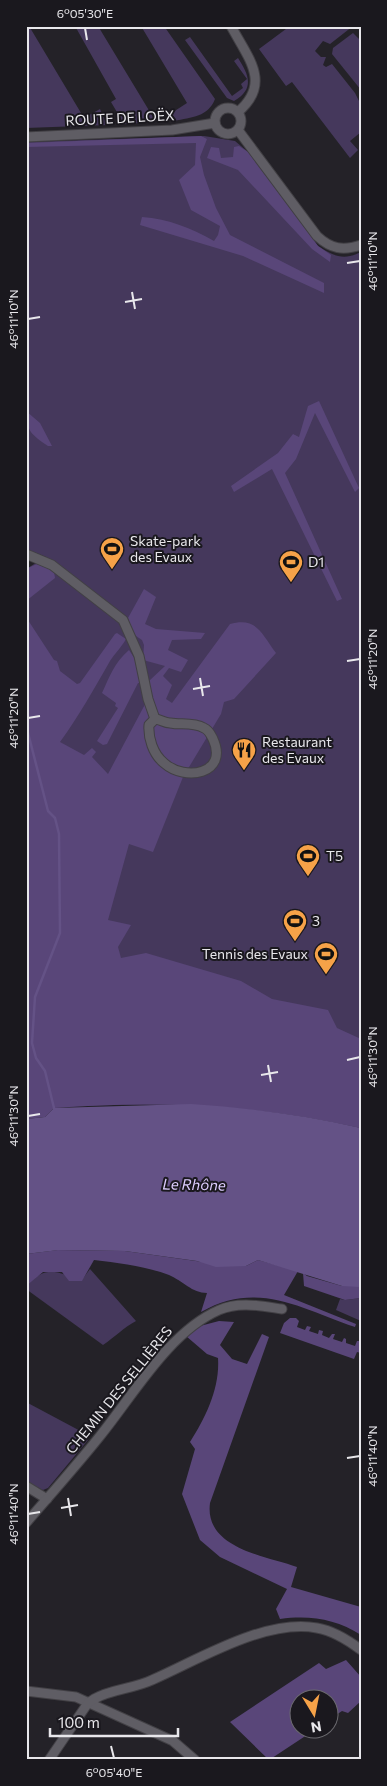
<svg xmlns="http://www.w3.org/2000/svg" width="387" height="1786" viewBox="0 0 387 1786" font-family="Commissioner,sans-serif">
<rect width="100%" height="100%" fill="#242228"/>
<g fill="#45385c">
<path d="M26,26H29L84,118L100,109L107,125L26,128Z"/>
<path d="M75,26H98L156,122L124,124L111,102L116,99Z"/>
<path d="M141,26H164L215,99C208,117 192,117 174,121L170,114L187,103Z"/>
<path d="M290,26H353L330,44L323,41L315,51L321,57H326L323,65L326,67L332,64L355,93L361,105V132L350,141L358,150L350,158L292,82L286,86L259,49Z"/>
<path d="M353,33L361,41V90L332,54L333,48Z"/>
<path d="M190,37L232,96L243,88L241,84L247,79L234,61L238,58C249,75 255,89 234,101L227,98L185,40Z"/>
<path d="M204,136L235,141L248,152L318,246C334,256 343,261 361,252V1128C260,1105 158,1100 54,1108L26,725V569L46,557L26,549V142Z"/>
<path d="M90,1269L136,1321C123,1328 115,1337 103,1345L26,1289V1286C46,1264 58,1272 81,1281Z"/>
<path d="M361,1298V1321L336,1310L340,1299L345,1300Z"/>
<path d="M26,1402L86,1434L88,1440L48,1488L43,1490L26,1482Z"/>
</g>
<g fill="#594679">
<path d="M201,136L207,139L200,157L204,175L216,208L230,235L324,283V293L243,256L140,225L142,217C169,219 191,228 214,241L218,235L220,226L191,210L179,180L195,165L196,143L26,147V143Z"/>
<path d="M239,146L248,152L318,246L331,255L330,262L312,249L238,170L207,158L211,147L219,148L221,158L233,157L234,147Z"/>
<path d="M319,401L359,488L355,492L315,413L296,459L285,473L342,599L337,601L272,469L234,492L231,486L278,453L293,434L299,437L308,406Z"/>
<path d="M26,411L40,423L52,446H48C32,435 26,431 26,411Z"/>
<path d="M39,563L54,572L55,578L26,601V569Z"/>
<path d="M144,589L156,597L145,624L156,629L205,633L201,639L172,640L168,650L188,660L181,672L169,668L163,676L172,685L166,699L172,703L230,624C257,617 261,633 276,653L234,699L224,702L221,714L183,777L153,852L129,844L108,920L131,925L118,947L121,958L146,953L241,981L272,999L328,1010L337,1028L361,1039V1128C260,1105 158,1100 54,1108L45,1117L26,1119V617L54,660L57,661L60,671L77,684L80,683L115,634L117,633L126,639C121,648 115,653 110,661C94,689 79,716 60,742L84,755L92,748L96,752L92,757L108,774L151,693L149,681L165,666L143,660L144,645L142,640L133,634L128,618Z"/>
<path d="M129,650L137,662L141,683H138L107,744L103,745L97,741L118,708L115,706L116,703L102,693C109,678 114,663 129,650Z"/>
<path d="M58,1250L125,1251L203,1262L246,1266L258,1260L298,1271L284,1295L356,1324L355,1327C300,1308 257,1280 201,1312L207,1293C192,1293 183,1281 169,1275C145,1266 119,1263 94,1260L82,1281H69L62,1272H43L26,1286V1254Z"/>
<path d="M303,1273L307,1276L342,1286H361V1298L345,1300L304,1286Z"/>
<path d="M290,1318H296L299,1321L297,1327L305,1330L307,1326L311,1327L309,1331L318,1334L319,1330L323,1331L322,1335L329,1338L332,1334H335L333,1339L342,1342L344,1338L346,1339V1343L355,1346L357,1341H361V1353L357,1352L354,1359L280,1333L284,1323Z"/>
<path d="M219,1321L234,1322L220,1345L232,1359L247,1364L262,1334L269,1337L210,1503C204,1548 265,1556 297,1567L291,1587L361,1607V1635C336,1619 310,1615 280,1619L276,1609L287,1589L220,1557L200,1540L182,1494L195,1449L190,1442C206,1417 220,1388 218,1358L207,1354L186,1336L200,1326Z"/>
<path d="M346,1660L361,1677V1701L348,1713L342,1711L330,1719V1698H300V1728L316,1729L269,1760L230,1722L319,1663L326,1669Z"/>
</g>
<path fill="#645286" d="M191,1104C249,1108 304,1115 361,1128L360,1287L342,1286L258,1260L246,1266L216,1267L197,1261L125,1251L59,1250L26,1254V1119L45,1117L54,1108Z"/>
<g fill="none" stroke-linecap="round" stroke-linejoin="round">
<path stroke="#645286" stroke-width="2.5" d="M26,725L48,811L55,818L59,834L60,933L35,997L32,1043L36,1058L45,1071L54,1108"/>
<g stroke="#424045" stroke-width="11">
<g id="minor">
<path d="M231,26C248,58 272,83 238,112"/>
<circle cx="228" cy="121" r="13"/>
<path d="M238,130L317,236C331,249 343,251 361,245"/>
<path d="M26,137L172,130L215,123"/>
<path d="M26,554L52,565L123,620L139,656L148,699L155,719"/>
<path d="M155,719C160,719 164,723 170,723C181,725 193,722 204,728C209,730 211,735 213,739C229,774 185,782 164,763C153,754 148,738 149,725Z"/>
<path d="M26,1486L47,1499"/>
<path d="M26,1523C51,1494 76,1466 100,1436C134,1394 169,1332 219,1310C239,1301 261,1306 282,1309"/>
<path d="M26,1691L76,1697L173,1741L195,1760"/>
<path d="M49,1760L88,1703L94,1699C111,1689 133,1689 152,1680C198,1660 266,1618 317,1628C334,1631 348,1640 361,1650"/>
</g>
</g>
<use href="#minor" stroke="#5f5d64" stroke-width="9"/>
</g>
<path fill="none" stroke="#e8e7eb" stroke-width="2" d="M85,28L87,40M347,263L360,261M132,292L135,309M125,302L142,299M28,319L40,317M347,661L360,659M200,678L203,696M193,689L210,686M28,718L40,716M347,1060L360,1057M268,1065L271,1082M261,1075L278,1072M28,1116L40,1114M347,1458L360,1456M68,1498L71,1516M61,1508L78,1505M28,1514L40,1512M111,1746L114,1758"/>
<defs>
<g id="stadium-pin" transform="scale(1.25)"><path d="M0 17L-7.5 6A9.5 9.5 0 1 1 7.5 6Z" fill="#f6a248" stroke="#1a181e"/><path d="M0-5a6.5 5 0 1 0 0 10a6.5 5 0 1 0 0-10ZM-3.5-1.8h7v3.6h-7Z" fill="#111"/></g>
<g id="restaurant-pin" transform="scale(1.25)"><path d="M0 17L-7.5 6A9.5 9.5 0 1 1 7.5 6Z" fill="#f6a248" stroke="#1a181e"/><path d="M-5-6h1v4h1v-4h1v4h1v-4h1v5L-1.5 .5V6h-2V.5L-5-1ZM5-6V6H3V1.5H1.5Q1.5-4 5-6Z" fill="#111"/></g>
</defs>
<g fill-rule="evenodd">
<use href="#stadium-pin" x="112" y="549"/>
<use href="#stadium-pin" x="291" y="562"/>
<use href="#restaurant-pin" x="244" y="750"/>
<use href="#stadium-pin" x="308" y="856"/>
<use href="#stadium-pin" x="295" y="921"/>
<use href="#stadium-pin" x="326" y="954"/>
</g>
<g text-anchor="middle" stroke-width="4" stroke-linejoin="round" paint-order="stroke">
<g font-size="14" fill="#e8e7eb" stroke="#1a181e">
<text transform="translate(120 118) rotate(-3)" y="5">ROUTE DE LOËX</text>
<text transform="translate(119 1390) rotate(-51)" y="5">CHEMIN DES SELLIÈRES</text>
</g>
<g font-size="14" fill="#e8e7eb" stroke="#1a181e" text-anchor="start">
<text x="130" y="546">Skate-park<tspan x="130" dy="16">des Evaux</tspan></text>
<text x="308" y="567">D1</text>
<text x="262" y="747">Restaurant<tspan x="262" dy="16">des Evaux</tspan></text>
<text x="326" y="861">T5</text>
<text x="312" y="926">3</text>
<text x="308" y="959" text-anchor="end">Tennis des Evaux</text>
</g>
<g font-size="15" font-style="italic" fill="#dcccfd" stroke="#1a181e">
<text transform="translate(194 1185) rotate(1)" y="5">Le Rhône</text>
</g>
</g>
<rect width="387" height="1786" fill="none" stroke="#1a181e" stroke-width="55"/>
<g transform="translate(314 1714) rotate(170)"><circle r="24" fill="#1a181e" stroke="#6c6b70"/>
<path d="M0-4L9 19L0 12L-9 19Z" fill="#f6a248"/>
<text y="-8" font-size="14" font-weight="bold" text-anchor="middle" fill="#e8e7eb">N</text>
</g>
<path d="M50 1728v8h128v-8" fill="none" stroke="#e8e7eb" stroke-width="2.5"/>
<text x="58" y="1728" font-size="15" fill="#e8e7eb" stroke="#1a181e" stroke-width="4" paint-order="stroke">100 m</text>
<rect x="28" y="28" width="332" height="1730" fill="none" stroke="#e8e7eb" stroke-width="2"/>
<g font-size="12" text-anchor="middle" fill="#e8e7eb">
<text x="85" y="18">6°05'30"E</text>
<text transform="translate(373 261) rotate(-90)" y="4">46°11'10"N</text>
<text transform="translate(14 319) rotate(-90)" y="4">46°11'10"N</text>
<text transform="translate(373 659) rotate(-90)" y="4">46°11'20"N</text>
<text transform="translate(14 718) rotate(-90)" y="4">46°11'20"N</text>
<text transform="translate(373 1057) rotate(-90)" y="4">46°11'30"N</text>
<text transform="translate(14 1116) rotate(-90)" y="4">46°11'30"N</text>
<text transform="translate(373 1456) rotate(-90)" y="4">46°11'40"N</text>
<text transform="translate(14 1514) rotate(-90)" y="4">46°11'40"N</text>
<text x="114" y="1777">6°05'40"E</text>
</g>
</svg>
